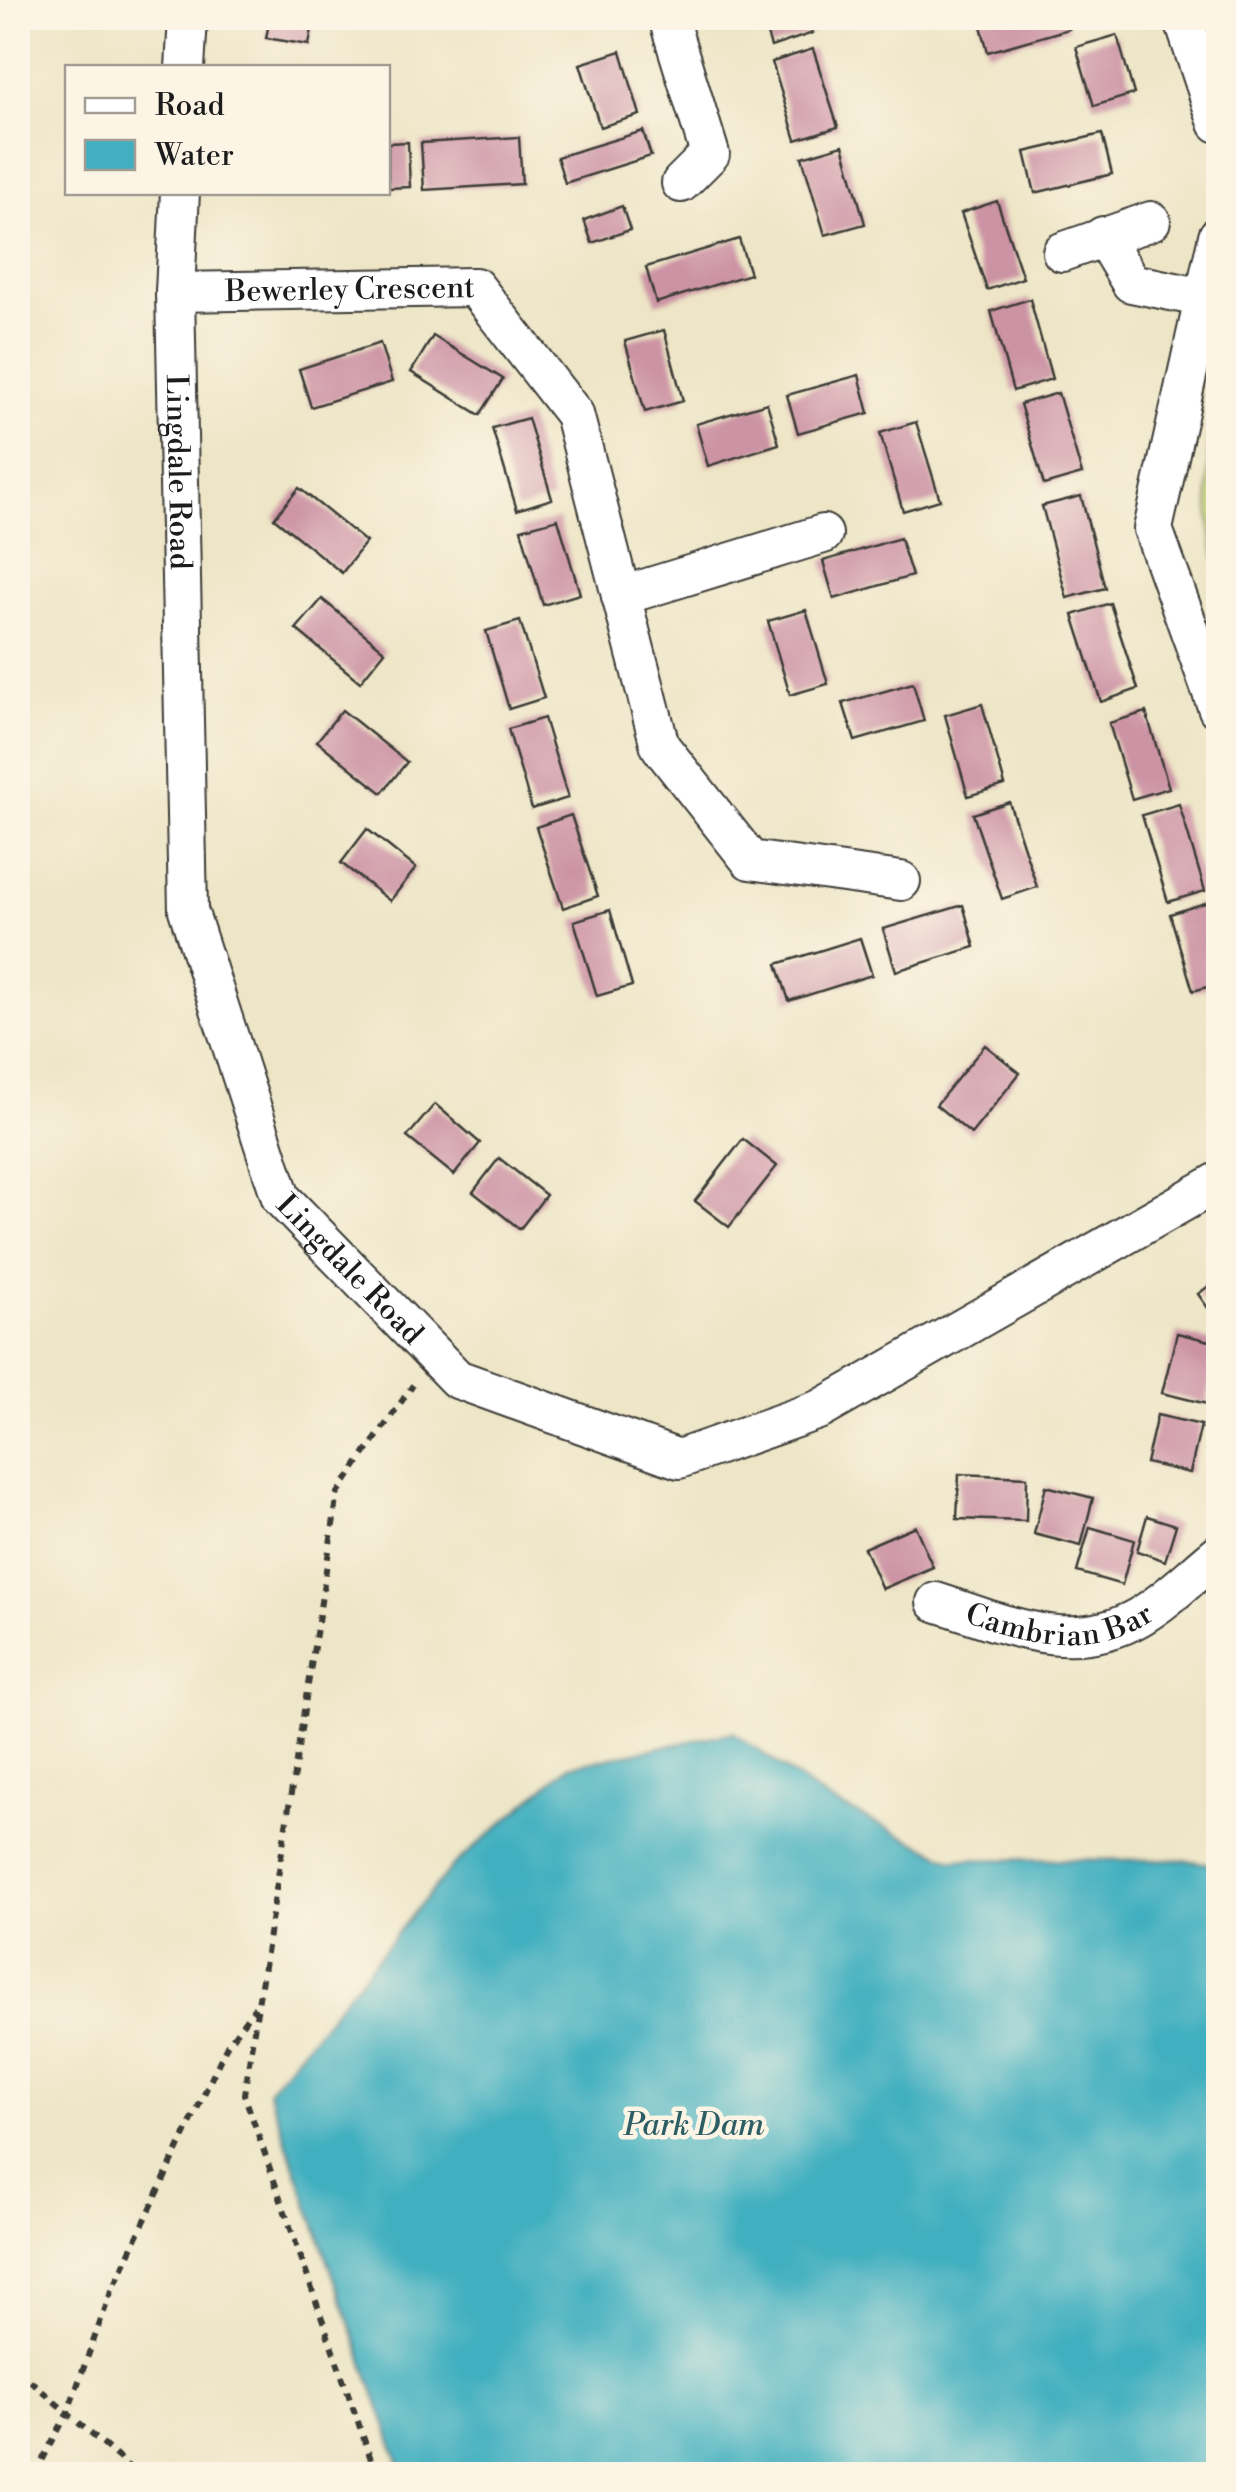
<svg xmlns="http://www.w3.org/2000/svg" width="1236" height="2492" viewBox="0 0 1236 2492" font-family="'Libre Bodoni',serif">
<rect width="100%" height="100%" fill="#fcf5e5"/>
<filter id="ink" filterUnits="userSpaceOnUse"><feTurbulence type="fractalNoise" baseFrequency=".01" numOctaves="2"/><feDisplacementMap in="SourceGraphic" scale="20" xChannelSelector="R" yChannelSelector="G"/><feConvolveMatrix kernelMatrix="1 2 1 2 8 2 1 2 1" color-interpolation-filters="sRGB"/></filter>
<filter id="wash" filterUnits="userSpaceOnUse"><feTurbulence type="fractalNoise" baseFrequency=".0048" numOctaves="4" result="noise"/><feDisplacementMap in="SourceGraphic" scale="40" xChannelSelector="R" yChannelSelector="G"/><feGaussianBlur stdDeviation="2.25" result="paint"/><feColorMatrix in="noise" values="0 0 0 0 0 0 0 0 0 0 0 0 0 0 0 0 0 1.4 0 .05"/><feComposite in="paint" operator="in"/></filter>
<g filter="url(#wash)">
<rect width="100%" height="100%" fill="#ede5c6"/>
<path fill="#c3d375" stroke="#707848" stroke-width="2.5" d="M1218,368V569C1202,501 1208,437 1218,368Z"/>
<path fill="#41afbf" stroke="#2e666e" stroke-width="2.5" d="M733,1732L828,1800L951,1859L1186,1860L1218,1865V2474H403L268,2090L451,1868L569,1766Z"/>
<g id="blocks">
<g fill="#cc93a4">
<path d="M270,18H314L309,45L266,38Z"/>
<path d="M762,18H808L813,33L771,47Z"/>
<path d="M979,18H1065L1069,29L988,52Z"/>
<path d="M1117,35L1134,94L1094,106L1076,47Z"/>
<path d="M813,49L838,127L796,140L772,62Z"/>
<path d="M621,51L640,115L600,127L580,64Z"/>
<path d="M643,131L651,156L565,183L557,157Z"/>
<path d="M1102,134L1112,174L1035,193L1025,152Z"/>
<path d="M519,137L522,184L424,190L421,143Z"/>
<path d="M408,142L410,187L388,188V143Z"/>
<path d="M843,145L865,224L825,235L802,157Z"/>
<path d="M997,201L1023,278L987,290L961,213Z"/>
<path d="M622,206L630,230L592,243L584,220Z"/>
<path d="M739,239L750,274L656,303L646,267Z"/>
<path d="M1030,299L1052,379L1013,391L991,311Z"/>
<path d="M664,330L683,401L645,412L625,341Z"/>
<path d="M433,336L503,379L480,415L411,372Z"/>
<path d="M380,343L392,382L311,407L299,369Z"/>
<path d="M859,375L869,413L798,433L787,395Z"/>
<path d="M1058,393L1082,474L1044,485L1020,404Z"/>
<path d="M767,403L779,444L708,466L696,424Z"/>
<path d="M528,418L552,499L517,510L492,428Z"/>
<path d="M916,422L940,500L903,511L880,433Z"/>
<path d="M299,488L366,542L342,573L274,518Z"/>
<path d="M1081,496L1105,588L1067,598L1042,506Z"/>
<path d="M558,519L580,594L543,605L521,529Z"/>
<path d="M900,538L912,576L834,599L823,561Z"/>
<path d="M322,599L385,651L360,682L296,629Z"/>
<path d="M1110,603L1138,689L1101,702L1073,615Z"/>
<path d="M806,610L828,684L790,695L768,621Z"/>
<path d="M520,621L544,698L509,709L486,631Z"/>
<path d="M913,683L924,721L855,741L843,703Z"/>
<path d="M982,704L1005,785L968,796L945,715Z"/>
<path d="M342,710L407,762L382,793L317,741Z"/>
<path d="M1146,712L1169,788L1132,799L1109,723Z"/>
<path d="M544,718L568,798L532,809L508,729Z"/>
<path d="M1009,802L1037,887L1002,899L973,814Z"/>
<path d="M1179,804L1205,891L1168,902L1142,815Z"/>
<path d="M571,815L598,896L563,908L536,827Z"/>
<path d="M367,829L416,868L390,901L341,863Z"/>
<path d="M1208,902L1218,938V984L1193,991L1170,914Z"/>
<path d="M963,905L975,947L896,971L883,929Z"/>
<path d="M610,910L632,986L597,996L574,921Z"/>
<path d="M860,938L872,975L789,1001L777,964Z"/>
<path d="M985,1045L1020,1073L971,1134L936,1105Z"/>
<path d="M435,1104L480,1143L454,1175L407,1137Z"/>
<path d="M743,1139L777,1166L729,1227L695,1201Z"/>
<path d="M499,1158L546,1195L520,1229L473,1192Z"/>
<path d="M1218,1279V1315L1215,1318L1198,1294Z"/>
<path d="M1177,1333L1218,1343L1207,1404L1162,1393Z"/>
<path d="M1157,1415L1201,1425L1190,1473L1146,1463Z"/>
<path d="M959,1474L1027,1477L1026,1521L957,1519Z"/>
<path d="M1046,1486L1093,1498L1081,1546L1034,1534Z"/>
<path d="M1147,1516L1176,1525L1165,1561L1137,1551Z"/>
<path d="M915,1526L933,1567L882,1589L864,1548Z"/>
<path d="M1090,1527L1134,1540L1122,1585L1077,1572Z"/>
</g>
</g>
</g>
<g filter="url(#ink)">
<use href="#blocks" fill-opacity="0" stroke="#3b3a36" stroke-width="2.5"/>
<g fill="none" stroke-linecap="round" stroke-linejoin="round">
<g stroke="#3b3a36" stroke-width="42">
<g id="minor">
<path d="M668,18L710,154L681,183"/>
<path d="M1183,18L1218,123"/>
<path d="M185,68L188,18"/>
<path id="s1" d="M180,192L175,292L188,910L281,1198L457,1379L679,1459L821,1409L1218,1182"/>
<path d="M1103,236L1131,283L1205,298"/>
<path d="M1218,236L1153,529L1218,709"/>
<path d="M1062,252L1151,221"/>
<path id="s2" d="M175,292L475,287L574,414L660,746L750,860L901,881"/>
<path d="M621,596L823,534"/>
<path id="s3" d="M936,1602C1005,1624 1071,1656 1139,1617C1167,1601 1193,1574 1218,1554"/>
</g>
</g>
<g stroke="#3b3a36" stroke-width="6" stroke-dasharray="8 8" stroke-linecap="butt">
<path d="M18,2370L137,2474"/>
<path d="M35,2474L67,2414L110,2295L227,2045L255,2007"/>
<path d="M372,2474L374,2468L244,2094L338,1493L413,1385"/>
</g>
<use href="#minor" stroke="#fff" stroke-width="38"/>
</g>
</g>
<g text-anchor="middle" stroke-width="9" stroke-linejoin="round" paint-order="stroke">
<g font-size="30" fill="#1c1c1c" stroke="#fcf5e5">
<text dy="10" stroke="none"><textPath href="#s2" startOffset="175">Bewerley Crescent</textPath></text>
<text dy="10" stroke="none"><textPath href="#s1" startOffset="280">Lingdale Road</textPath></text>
<text dy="10" stroke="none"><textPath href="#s1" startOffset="1120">Lingdale Road</textPath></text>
<text dy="10" stroke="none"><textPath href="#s3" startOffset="128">Cambrian Bar</textPath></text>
</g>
<g font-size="32" font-style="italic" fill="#2d5e65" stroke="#fcf5e5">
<text x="694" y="2135">Park Dam</text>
</g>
</g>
<rect width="1236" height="2492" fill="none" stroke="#fcf5e5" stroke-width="60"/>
<rect x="65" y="65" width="325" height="130" fill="#fcf5e5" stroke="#a29e95" stroke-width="2.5"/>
<rect x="85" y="98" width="50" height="15" fill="#ffffff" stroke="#a29e95" stroke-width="2.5"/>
<text x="155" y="115" font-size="30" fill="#1c1c1c">Road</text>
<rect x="85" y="140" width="50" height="30" fill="#41afbf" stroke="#a29e95" stroke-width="2.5"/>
<text x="155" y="165" font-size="30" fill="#1c1c1c">Water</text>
</svg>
